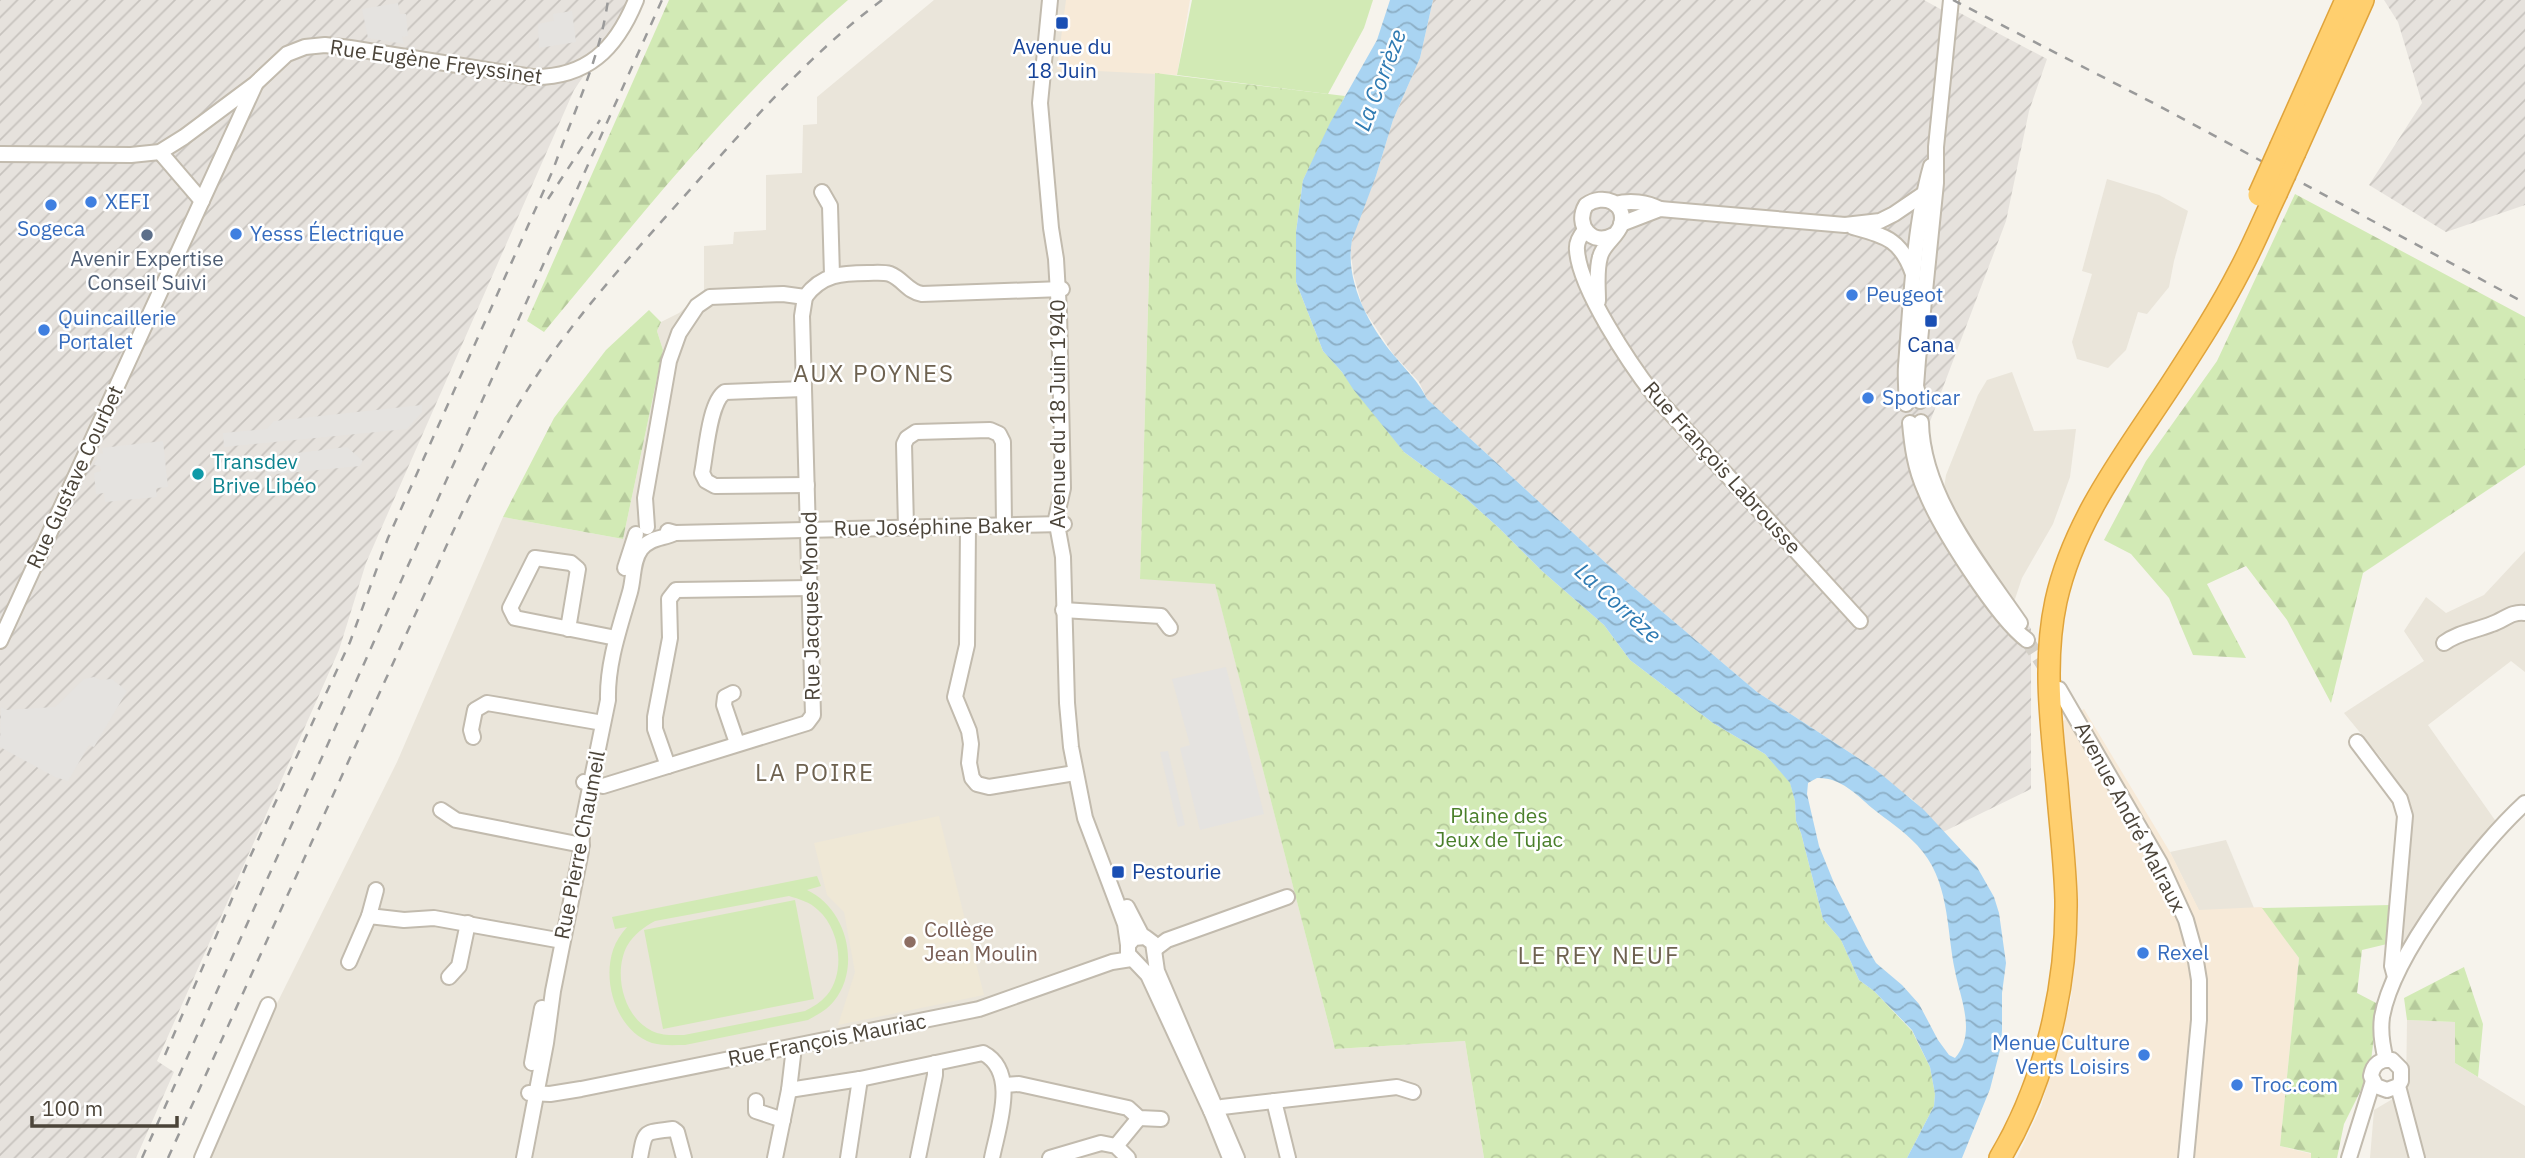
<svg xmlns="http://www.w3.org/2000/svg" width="2525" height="1158" viewBox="0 0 2525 1158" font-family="'IBM Plex Sans',sans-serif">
<defs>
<pattern id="industrial-furrows" width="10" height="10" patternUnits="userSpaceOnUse" patternTransform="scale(1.75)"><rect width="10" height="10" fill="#e6e2dd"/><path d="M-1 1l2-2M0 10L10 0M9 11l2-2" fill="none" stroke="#c7c3be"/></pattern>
<pattern id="forest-firs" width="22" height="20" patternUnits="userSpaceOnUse" patternTransform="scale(1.75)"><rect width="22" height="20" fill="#d2eab5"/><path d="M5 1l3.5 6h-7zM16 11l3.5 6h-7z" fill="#b6ca9c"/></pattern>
<pattern id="park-crowns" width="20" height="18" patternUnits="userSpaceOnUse" patternTransform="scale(1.75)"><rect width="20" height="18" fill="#d2eab5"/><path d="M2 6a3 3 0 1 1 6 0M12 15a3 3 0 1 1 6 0" fill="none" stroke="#b6ca9c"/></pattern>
<pattern id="water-waves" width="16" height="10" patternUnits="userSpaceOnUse" patternTransform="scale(1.75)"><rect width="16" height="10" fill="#a9d4f2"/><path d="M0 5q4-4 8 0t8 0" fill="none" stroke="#8caec5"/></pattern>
</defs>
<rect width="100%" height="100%" fill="#f6f3ec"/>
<g fill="#eae5da">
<path d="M934,0H1066V4L1155,73L1140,578L1215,583L1335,1049L1465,1041L1484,1158H200L397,762L503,517L623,539L663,350L657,331L661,322L679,313L704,291V246L733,244L734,232L766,230V175L802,173L803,125L817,124V97Z"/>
<path d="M2107,179L2159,195L2188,211L2174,261L2169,287L2147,314L2138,312L2126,350L2108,368L2077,359L2072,342L2092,274L2082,271Z"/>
<path d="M2012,372L2034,431L2076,429L2070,477L2053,524L2022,578L2014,602L1943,494L1946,475L1978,395L1987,380Z"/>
<path d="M2525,551V672L2511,661L2428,725L2497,823L2406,948L2398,943L2402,792L2381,758L2344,713L2424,661L2404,631L2426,597L2446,613L2484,595Z"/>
<path d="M2226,840L2254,908L2199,911L2170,852Z"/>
<path d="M2407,1020L2455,1022V1063L2525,1106V1158H2370L2374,1110L2406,1091Z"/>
</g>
<g fill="#f7ead8">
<path d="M1066,0H1190L1177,75L1057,69Z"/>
<path d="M2084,709L2170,852L2199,910L2262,907L2299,958L2280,1146L2312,1154L2311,1158H2017L2041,1107L2071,999L2077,926L2063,721Z"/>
</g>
<g fill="url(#industrial-furrows)">
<path d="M0,0H629L617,27L574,90L366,563L339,650L157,1061L174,1072L136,1158H0Z"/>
<path d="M1433,0H1924L1942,10L1960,13L2047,59L2029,111L2006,221L1928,427L1943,494L2031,629V789L1943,832L1912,799L1899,791L1875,769L1757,692L1619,575L1427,399L1419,382L1393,354L1363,308L1354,277L1350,248L1357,223L1376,176L1393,120L1420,58Z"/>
<path d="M2384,0H2525V205L2446,232L2369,185L2422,103L2398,22Z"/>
</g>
<path fill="#efe8d6" d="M939,816L984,995L838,1025L855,972L844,912L827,895L814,843Z"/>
<g fill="#d2eab5" fill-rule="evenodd">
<path d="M1192,0H1373L1364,28L1328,94L1177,75Z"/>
<path d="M817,876L821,886L807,890C846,908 862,966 834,1001C827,1010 817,1015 808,1020L685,1045C674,1045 663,1046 652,1043C617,1031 602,983 613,950C616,941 621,934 627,927L615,929L612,917ZM789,896C799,899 810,902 818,910C840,929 846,972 827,995C821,1002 813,1007 805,1011L684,1035C673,1035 663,1036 652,1031C623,1017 613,973 627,946C634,934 644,927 655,921Z"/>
<path d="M795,900L814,999L663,1029L644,930Z"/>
</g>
<g fill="url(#forest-firs)">
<path d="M669,0H848C734,97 640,217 544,332L527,321Z"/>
<path d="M2295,194L2525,317V465L2363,573L2331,703L2287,620L2246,566L2207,584L2246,658L2193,655L2169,598L2131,554L2104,540L2146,461L2217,361Z"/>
<path d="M649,310L661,322L657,331L663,350L623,539L503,517L554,418L606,350Z"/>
<path d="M2390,905L2387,944L2362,950L2357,993L2378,1004L2371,1061L2363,1086L2344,1124L2337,1158H2311V1153L2280,1146L2299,958L2262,908Z"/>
<path d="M2464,967L2483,1024L2478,1077L2455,1063V1022L2407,1020L2404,998Z"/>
</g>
<path fill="url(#park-crowns)" d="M1155,73L1345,96L1303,180L1296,232V282L1323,351L1342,372L1404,452L1460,493L1499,528L1542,571L1604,625L1630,660L1713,723L1765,754L1790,782L1795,801L1796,821L1801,833L1823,919L1841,940L1859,980L1874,991L1912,1031L1930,1067L1935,1094L1934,1106L1907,1158H1484L1465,1041L1335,1049L1215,584L1140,579Z"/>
<g fill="#e5e3e0">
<path d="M398,3L400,14H406L408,36L402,37L404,44L368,38L362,9Z"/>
<path d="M572,11L576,42L539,48L538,24L554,21L553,14Z"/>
<path d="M422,405V412L407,429L224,447L223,433L267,429L274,421Z"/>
<path d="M163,441L168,487L156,488L157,497L105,502L104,493L96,494L94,473L101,471L100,466L94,465L99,453L103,454L102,448Z"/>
<path d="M347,447L363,461L360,466L266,475L264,457Z"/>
<path d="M1226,667L1264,814L1200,830L1180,748L1190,745L1172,679Z"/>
<path d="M94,677L100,680L112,679L127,691L94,747L89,745L68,781L55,777L0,747L1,707L7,710L55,707L84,679Z"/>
<path d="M1168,751L1185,825L1178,827L1160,752Z"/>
</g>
<path fill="url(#water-waves)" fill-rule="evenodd" d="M1390,0H1433L1420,58L1393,120L1376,176L1352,240C1344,282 1371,330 1398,360C1411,376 1418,381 1427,399L1619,575L1757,692L1875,769L1924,810L1977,867L1994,897L1999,913L2006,963L2002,993V1030L2001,1046L1990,1089L1962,1158H1907L1934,1106L1935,1094L1930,1067L1912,1030L1874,991L1859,980L1841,940L1823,919L1801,833L1796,821L1795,801L1790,783L1765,754L1713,723L1630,660L1604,625L1542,571L1499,528L1460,493L1404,452L1353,389L1342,372L1323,351L1296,282V232L1303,180L1330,123L1377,40ZM1817,778C1840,777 1856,794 1872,808C1887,820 1904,831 1917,845C1950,880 1946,927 1955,971C1960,998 1977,1033 1955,1058L1949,1055L1938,1040L1919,1004L1902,985L1876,963L1866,946L1834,883L1819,846L1807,794L1808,783Z"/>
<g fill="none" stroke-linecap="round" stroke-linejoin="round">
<path stroke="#d4d0c8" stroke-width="14" stroke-dasharray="14 7" stroke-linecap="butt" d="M2027,640L2049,674"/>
<g stroke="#c2bbae" stroke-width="18">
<g id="minor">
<path d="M1050,0L1040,103L1051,228L1056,259L1059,311L1063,488L1056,519L1063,557L1067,703L1071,747L1085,818L1125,924L1128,945"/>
<path d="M160,152L202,201"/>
<path d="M0,154L131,155L160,152L184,137L255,84L287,54L305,47L325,45L350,48L532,77C587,78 616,49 636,0"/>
<path d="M822,192L830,206L832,275"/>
<path d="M1615,204C1630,200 1647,202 1660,209"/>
<path d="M1621,224L1660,209L1845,225L1880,221L1894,214L1922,195"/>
<path d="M1853,227C1885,236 1901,239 1913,274"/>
<path d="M1585,230C1580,236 1576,242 1577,250C1579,288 1630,364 1654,395L1860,621"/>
<path d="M1598,301C1598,286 1596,271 1600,257C1603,244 1617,237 1621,225C1627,202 1603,193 1586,205C1574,225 1592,247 1614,235"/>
<path d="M804,389L725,392C709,402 706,454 702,473L706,481L715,486L807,485"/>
<path d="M1920,401L1916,386L1918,360L1936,183V147L1951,0"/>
<path d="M1906,404C1907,391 1905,378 1906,366C1911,302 1914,226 1931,166"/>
<path d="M1921,422C1922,495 1980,565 2020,623"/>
<path d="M1910,423C1912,446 1915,468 1925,490C1939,526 1997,618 2027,640"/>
<path d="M968,526L967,645L955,697L969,731L971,744L969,763L972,778L977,784L989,787L1075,773"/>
<path d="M647,527L645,498L669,361L679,333L697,306L710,297L783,294L805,297C822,274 842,273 868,273C875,273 883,272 890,274C903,279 908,292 922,294L1062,289"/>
<path d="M906,527L904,444L907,438L916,432L990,430L999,434L1003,442L1004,525"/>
<path d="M668,531L675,533L1064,524"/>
<path d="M625,568L636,534"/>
<path d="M1063,610L1161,616L1170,628"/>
<path d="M568,629L578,569L571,563L535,558L510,608L515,618L616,638"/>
<path d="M0,641L255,85"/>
<path d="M2444,643C2459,632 2475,631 2492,624C2504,620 2512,611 2525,613"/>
<path d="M2059,689L2160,863L2186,920L2194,949L2199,980V1020L2186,1158"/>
<path d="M733,693L725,697L724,705L737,743"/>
<path d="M473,737L471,730L475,710L487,703L603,723"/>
<path d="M2357,742L2400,799L2405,816L2392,966L2395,977"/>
<path d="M668,766L655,729V717L670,638L669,599L676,590L810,588"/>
<path d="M584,782L603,786L807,723L813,715L802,316L805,297"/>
<path d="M441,810L456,820L582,845"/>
<path d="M1127,907L1142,936"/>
<path d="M369,916L376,890"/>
<path d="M1155,949L1167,940L1287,897"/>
<path d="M349,962L369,916L404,920L434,918L557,940"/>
<path d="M449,977L459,966L468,923"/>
<path d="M2386,1060C2382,1045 2380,1032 2382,1017C2393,954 2478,846 2525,803"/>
<path d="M532,1063L542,1008"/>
<path d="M1005,1085L1019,1084L1128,1108L1139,1118L1161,1119"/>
<path d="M2398,1086L2387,1090L2376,1086L2371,1076C2373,1064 2380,1059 2392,1060L2401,1069V1081L2398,1086L2417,1158"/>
<path d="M789,1090L860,1079L983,1053C1019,1072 998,1127 992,1158"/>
<path d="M529,1093L550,1094L581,1089L979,1009L1112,962L1131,959"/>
<path d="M756,1101V1111L783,1120"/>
<path d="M1274,1101L1288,1158"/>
<path d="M1211,1111L1222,1107L1397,1087L1413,1092"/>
<path d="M1116,1146L1139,1118"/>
<path d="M202,1158L268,1005"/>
<path d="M524,1158L546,1043L553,991L581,851L583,822L608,700C607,663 620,627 630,592C634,578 632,561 641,549C651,537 663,539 675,533"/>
<path d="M640,1158C645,1129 644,1133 673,1129L677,1132L684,1158"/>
<path d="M775,1158L789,1090L794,1047"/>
<path d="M848,1158L860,1079"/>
<path d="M918,1158L935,1075V1063"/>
<path d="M1050,1158L1101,1143L1116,1146L1128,1158"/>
<path d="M1230,1158L1211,1111L1148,975L1128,954V945L1134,938L1145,937L1153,943L1157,971L1237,1158"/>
<path d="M2349,1158L2373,1081"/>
</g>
</g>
<g stroke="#e0a43c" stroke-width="24">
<g id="highway">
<path d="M2281,146L2346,0"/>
<path d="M2295,152L2363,0"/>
<path d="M2000,1158C2045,1083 2067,987 2066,900C2065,862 2060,823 2057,784C2051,723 2043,661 2056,601C2074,519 2127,452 2172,383C2196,346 2220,309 2240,270C2253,246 2264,219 2276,194"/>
</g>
</g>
<use href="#minor" stroke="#fff" stroke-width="14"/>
<use href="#highway" stroke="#ffcf6e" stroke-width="21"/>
<g stroke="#9a9a9a" stroke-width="2.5" stroke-dasharray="9 9" stroke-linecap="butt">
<path d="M1953,0L2161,107L2525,303"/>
<path d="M548,199L600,120"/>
<path d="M165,1055L250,857L350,642L388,538L553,170C573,113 600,59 608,0"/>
<path d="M142,1158L662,0"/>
<path d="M168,1158L450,538C473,489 496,439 526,392C576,313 642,244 704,174C760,112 815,50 882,0"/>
</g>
<g stroke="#e0a43c" stroke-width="24" stroke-linecap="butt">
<g id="highway-bridge">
<path d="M2276,194L2295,152"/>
<path d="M2259,195L2281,146"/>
</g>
</g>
<use href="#highway-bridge" stroke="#ffcf6e" stroke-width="21"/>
</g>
<g fill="#1a4fb4" stroke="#fff" stroke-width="2.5">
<rect x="1055" y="16" width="14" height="14" rx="3.5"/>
<rect x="1924" y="314" width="14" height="14" rx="3.5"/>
<rect x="1111" y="865" width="14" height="14" rx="3.5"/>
</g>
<g fill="#3f7fe0" stroke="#fff" stroke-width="2.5">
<circle cx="91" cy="202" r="7"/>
<circle cx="51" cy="205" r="7"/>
<circle cx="236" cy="234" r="7"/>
<circle cx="1852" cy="295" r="7"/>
<circle cx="44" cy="330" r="7"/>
<circle cx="1868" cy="398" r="7"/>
<circle cx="2143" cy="953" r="7"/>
<circle cx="2144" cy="1055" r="7"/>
<circle cx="2237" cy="1085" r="7"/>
</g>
<circle fill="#5c6f8a" stroke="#fff" stroke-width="2.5" cx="147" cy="235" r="7"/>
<circle fill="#0f9aa8" stroke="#fff" stroke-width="2.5" cx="198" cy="474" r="7"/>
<circle fill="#8d6e63" stroke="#fff" stroke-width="2.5" cx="910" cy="942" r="7"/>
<g text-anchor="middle" stroke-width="5" stroke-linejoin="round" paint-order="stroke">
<g font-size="21" fill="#164399" stroke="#fff">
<text x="1062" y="54">Avenue du<tspan x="1062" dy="24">18 Juin</tspan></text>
<text x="1931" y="352">Cana</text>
<text x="1132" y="879" text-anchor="start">Pestourie</text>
</g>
<g font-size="21" fill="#4b4439" stroke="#fff">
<text transform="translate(436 62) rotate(8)" y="7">Rue Eugène Freyssinet</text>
<text transform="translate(1058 414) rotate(-90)" y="7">Avenue du 18 Juin 1940</text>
<text transform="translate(1722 468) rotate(48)" y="7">Rue François Labrousse</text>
<text transform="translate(75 477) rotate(-65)" y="7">Rue Gustave Courbet</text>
<text transform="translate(933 527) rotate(-1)" y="7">Rue Joséphine Baker</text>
<text transform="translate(811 606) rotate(-91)" y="7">Rue Jacques Monod</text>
<text transform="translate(2130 817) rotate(62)" y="7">Avenue André Malraux</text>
<text transform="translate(580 845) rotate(-79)" y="7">Rue Pierre Chaumeil</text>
<text transform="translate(827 1040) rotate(-11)" y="7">Rue François Mauriac</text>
</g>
<g font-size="21" fill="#366cbe" stroke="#fff" text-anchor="start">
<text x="105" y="209">XEFI</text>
<text x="51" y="236" text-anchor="middle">Sogeca</text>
<text x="250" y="241">Yesss Électrique</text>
<text x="1866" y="302">Peugeot</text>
<text x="58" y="325">Quincaillerie<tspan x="58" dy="24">Portalet</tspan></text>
<text x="1882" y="405">Spoticar</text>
<text x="2157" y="960">Rexel</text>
<text x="2130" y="1050" text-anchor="end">Menue Culture<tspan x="2130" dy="24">Verts Loisirs</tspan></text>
<text x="2251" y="1092">Troc.com</text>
</g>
<g font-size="21" fill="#4e5e75" stroke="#fff">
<text x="147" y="266">Avenir Expertise<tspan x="147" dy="24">Conseil Suivi</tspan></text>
</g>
<g font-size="21" fill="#0d838f" stroke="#fff" text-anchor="start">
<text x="212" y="469">Transdev<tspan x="212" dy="24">Brive Libéo</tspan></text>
</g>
<g font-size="21" fill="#4a7f2a" stroke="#fff">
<text x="1499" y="823">Plaine des<tspan x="1499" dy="24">Jeux de Tujac</tspan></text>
</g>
<g font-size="21" fill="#785e54" stroke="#fff" text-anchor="start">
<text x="924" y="937">Collège<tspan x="924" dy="24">Jean Moulin</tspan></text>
</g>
<g font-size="23" font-style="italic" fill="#2e7ab2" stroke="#fff">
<text transform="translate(1380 80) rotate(-69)" y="8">La Corrèze</text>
<text transform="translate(1618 603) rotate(42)" y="8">La Corrèze</text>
</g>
<g font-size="24" letter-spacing="2" fill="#6e6250" stroke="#fff">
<text x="874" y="382">AUX POYNES</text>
<text x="815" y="781">LA POIRE</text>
<text x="1599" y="964">LE REY NEUF</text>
</g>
</g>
<path d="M32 1116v10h145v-10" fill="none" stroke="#4b4439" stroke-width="3.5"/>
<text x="42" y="1116" font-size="21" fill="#4b4439" stroke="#ffffff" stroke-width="5" paint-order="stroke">100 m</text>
</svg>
